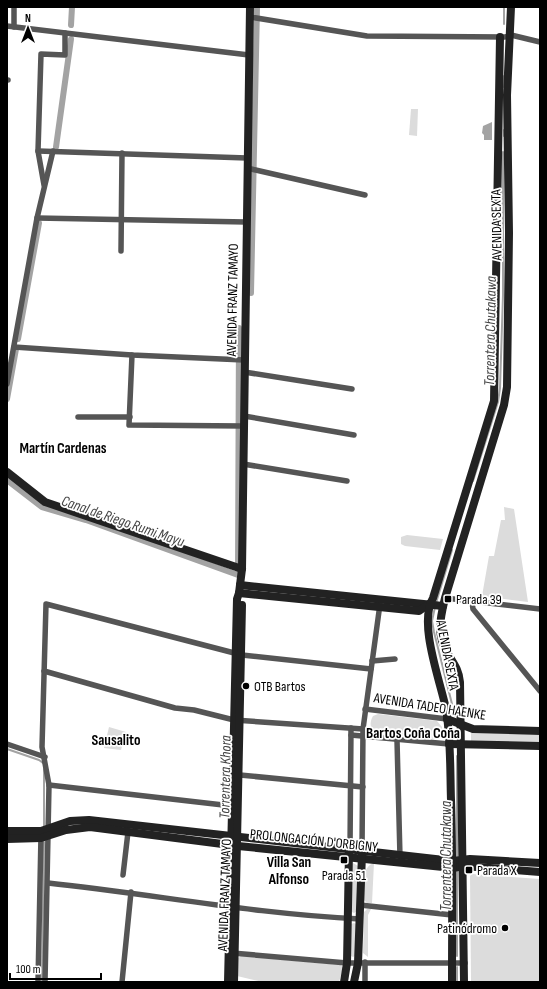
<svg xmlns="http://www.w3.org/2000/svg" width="547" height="989" viewBox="0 0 547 989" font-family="'Sofia Sans Condensed',sans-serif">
<rect width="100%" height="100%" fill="#fff"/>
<g fill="#dcdcdc">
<path d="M411,109H418L417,136L409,135Z"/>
<path d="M504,507L514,509L528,602L482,596L489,556H494L501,520H505Z"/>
<path d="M407,535L443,539L440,550L405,546L401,544V537Z"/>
<path d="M378,714L437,721L442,727V734L435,739L376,734C370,729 369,723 373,716Z"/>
<path d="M109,727L126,732L121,750L104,748Z"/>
<path d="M471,731L540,735V744L471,741Z"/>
<path d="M353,863L358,866L357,911L354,913L352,912L351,865Z"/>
<path d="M374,863L372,903H367L364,900C364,889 360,867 374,863Z"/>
<path d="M472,874L540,879V982H471L470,876Z"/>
<path d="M367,909H371L368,915V957L363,953L364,912Z"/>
<path d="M354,923L356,924L355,956L353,957L351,956V924Z"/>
<path d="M241,956L341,965L343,968L339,982H263L237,976L238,958Z"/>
</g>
<path fill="#a3a3a3" d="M492,122V140H484V135L482,133L483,126Z"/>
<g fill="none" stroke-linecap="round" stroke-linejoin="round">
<g stroke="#a3a3a3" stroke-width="2">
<path d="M504,24V7"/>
<path d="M503,76V87"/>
<path d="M504,130V136"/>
<path d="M473,481L498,402L500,388L503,295V152"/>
<path d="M436,603L452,550"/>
<path d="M435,607L432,621L434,632L455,716"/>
<path d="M7,749L39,760L43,763"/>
<path d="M457,756V858"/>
<path d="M44,769V826"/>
<path d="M457,956V870"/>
<path d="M457,967V982"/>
<path d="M42,982L44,842"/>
</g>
<g stroke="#a3a3a3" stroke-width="6">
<path d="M71,25L72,7"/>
<path d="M56,147L71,39"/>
<path d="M251,293L257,7"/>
<path d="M18,339L39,223"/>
<path d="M7,399L16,349"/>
<path d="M7,480L42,507L86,520L238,575L239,328"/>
</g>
<g stroke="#555" stroke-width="5.5">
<path d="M250,17L367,36L505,37L511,35L540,42"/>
<path d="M7,26L249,55"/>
<path d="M14,27V7"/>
<path d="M7,80H8"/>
<path d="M38,151L247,158"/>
<path d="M247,168L365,195"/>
<path d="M44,185L38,151L41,54L65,55V33"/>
<path d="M37,218L246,222"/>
<path d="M121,251L122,153"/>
<path d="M14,347L132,355L244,360"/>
<path d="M132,355L129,425L243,426"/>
<path d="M244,372L352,389"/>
<path d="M7,384L37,218L53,151"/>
<path d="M244,416L354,435"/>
<path d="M78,417H130"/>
<path d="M243,464L347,481"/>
<path d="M445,598L540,609"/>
<path d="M472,602L473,609L540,691"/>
<path d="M372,661L395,659"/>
<path d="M44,671L175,708L194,710L234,720L363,729"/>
<path d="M365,709L447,719"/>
<path d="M351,735L449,744"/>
<path d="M397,740L400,857"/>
<path d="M7,744L45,757"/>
<path d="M240,775L363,787"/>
<path d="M49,785L232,806"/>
<path d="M350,850L351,728"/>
<path d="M362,851L363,729L380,604"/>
<path d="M123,875L128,832"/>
<path d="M48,883C152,894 255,914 360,919"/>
<path d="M360,905L452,915"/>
<path d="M232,953L347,963H465"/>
<path d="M365,962V982"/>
<path d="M38,982L41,835"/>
<path d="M45,982L49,785L42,747L46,604L242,655L371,669"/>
<path d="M122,982L131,892"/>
</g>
<g stroke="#222" stroke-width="8">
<path d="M7,472L45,502L242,569"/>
<path d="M240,585L443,606"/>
<path d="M239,593L419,611L429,604"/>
<path d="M447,719L473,729L540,731"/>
<path d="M449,744L540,746"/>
<path d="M7,831H41L70,821L89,820L453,861L470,859L540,863"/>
<path d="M7,839L41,838L66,830L90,827L238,846L453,868L464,866L540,872"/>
<path d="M228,982L237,599L239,593L242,569L250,7"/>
<path d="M234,982L242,605"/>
<path d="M344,982L347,963L349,851"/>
<path d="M354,982L358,963L362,854"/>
<path d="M452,982C452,921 453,861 451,800C450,770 451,739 446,709C440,680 418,623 433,598L494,401L500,37"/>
<path d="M464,982L460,682C459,670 454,664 448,654C436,635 440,619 445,598L504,405L507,387L509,233L507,95L511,7"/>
</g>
</g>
<g fill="#000" stroke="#fff" stroke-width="1.5">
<rect x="444" y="595" width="8" height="8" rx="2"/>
<circle cx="246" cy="686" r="4"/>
<rect x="340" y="856" width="8" height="8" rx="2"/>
<rect x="465" y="866" width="8" height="8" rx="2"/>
<circle cx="505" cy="928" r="4"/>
</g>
<g text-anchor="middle" stroke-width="3.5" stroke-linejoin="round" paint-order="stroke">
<g font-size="14" fill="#000" stroke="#fff">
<text transform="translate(496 225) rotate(-91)" y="5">AVENIDA SEXTA</text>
<text transform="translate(232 300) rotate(-89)" y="5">AVENIDA FRANZ TAMAYO</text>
<text transform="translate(448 655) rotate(79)" y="5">AVENIDA SEXTA</text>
<text transform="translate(430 706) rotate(9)" y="5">AVENIDA TADEO HAENKE</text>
<text transform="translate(314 840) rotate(6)" y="5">PROLONGACIÓN D'ORBIGNY</text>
<text transform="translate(224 895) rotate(-88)" y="5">AVENIDA FRANZ TAMAYO</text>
</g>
<g font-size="14" fill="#000" stroke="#fff" text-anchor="start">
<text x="456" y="604">Parada 39</text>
<text x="254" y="691">OTB Bartos</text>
<text x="477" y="875">Parada X</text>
<text x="344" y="880" text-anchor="middle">Parada 51</text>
<text x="497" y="933" text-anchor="end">Patinódromo</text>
</g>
<g font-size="15" font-style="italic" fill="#444" stroke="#fff">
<text transform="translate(490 331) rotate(-89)" y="5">Torrentera Chutakawa</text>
<text transform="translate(123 521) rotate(19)" y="5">Canal de Riego Rumi Mayu</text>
<text transform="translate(225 777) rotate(-89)" y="5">Torrentera Khora</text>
<text transform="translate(446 856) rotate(-90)" y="5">Torrentera Chutakawa</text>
</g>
<g font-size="15" font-weight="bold" fill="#000" stroke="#fff">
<text x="63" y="453">Martín Cardenas</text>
<text x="413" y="738">Bartos Coña Coña</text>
<text x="116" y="745">Sausalito</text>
<text x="289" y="867">Villa San<tspan x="289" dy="17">Alfonso</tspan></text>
</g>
</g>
<rect width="547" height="989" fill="none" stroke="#000000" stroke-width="16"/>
<g transform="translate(28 28)" stroke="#ffffff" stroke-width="3" paint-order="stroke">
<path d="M0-3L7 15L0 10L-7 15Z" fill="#000000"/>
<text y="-6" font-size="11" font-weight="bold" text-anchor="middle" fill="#000000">N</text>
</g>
<path d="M10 973v6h91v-6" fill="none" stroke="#000000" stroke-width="2"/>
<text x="16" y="973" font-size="12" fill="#000000" stroke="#ffffff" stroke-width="3" paint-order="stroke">100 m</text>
</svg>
